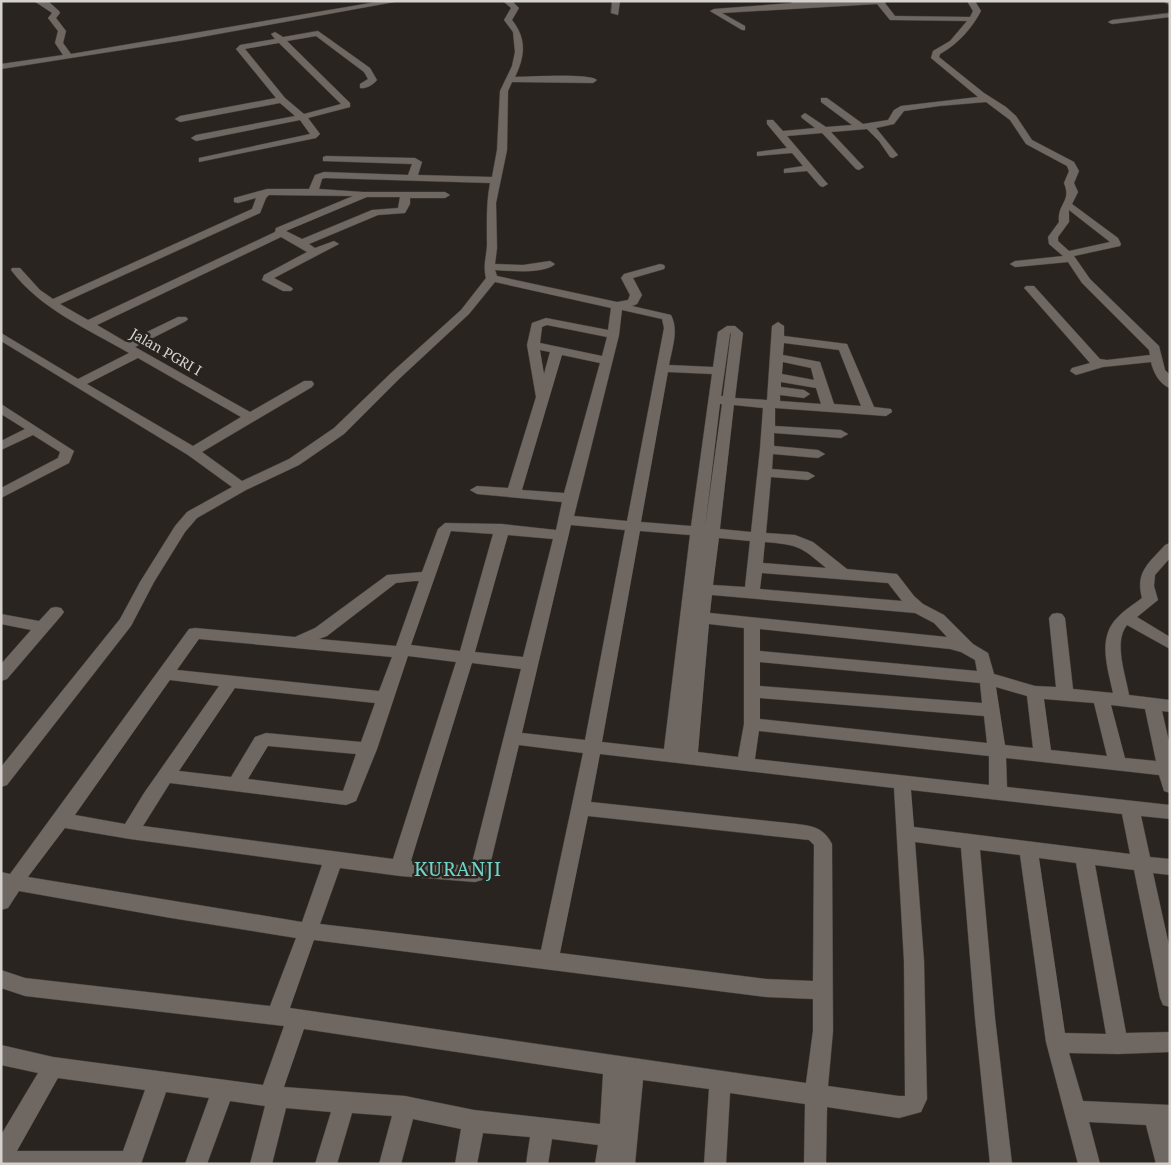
<svg xmlns="http://www.w3.org/2000/svg" width="1171" height="1165" viewBox="0 0 1171 1165" font-family="'Noto Serif',serif">
<rect width="100%" height="100%" fill="#29241f"/>
<g fill="none" stroke-linecap="round" stroke-linejoin="round">
<g stroke="#45403c" stroke-width="1">
<g id="minor">
<path d="M34,1L49,2L59,11L60,13L56,18L66,31L63,43L71,54L382,1H400L185,40L1,69V64L63,55L55,43L58,31L48,18L52,13Z"/>
<path d="M503,1H512L519,8L512,20C527,39 525,56 515,77C530,77 588,73 597,80L593,83L512,82L508,91L507,150L496,203L497,248L495,264L523,265L550,261L555,264C545,274 510,271 495,270L497,276L617,302L628,300L630,295L621,278L624,274L660,264L664,265L665,267L664,269L633,278L642,295L637,304L632,306L671,315C679,330 672,348 669,365L713,367L718,332L727,326H735L743,333L735,398L767,400L772,326L778,322L784,326V336L847,344L874,407L891,409L892,412L886,416L775,408V426L841,430L848,434L841,438L774,433V446L818,450L825,454L818,458L773,454L772,469L808,472L815,476L808,480L771,477L766,533L795,535L813,542L847,569L897,574L914,596L923,604L944,615L973,644L988,653L994,674L1035,686L1056,687L1049,618L1052,614L1057,613L1062,614L1065,618L1073,689L1113,693C1108,669 1097,638 1117,618C1124,610 1133,605 1142,598C1135,572 1149,563 1165,545L1170,543V558L1155,575L1154,586L1158,600L1137,617L1170,637V649L1127,625C1113,642 1126,676 1129,695L1170,700V712L1162,711L1170,746V793L1164,791L1159,775L1006,758L1007,787L1170,805V819L1141,816L1150,857L1170,859V875L1153,873L1170,950V1007L1163,1005L1160,998L1134,870L1095,865L1126,1033L1170,1032V1052L1118,1054L1069,1053L1083,1101L1170,1105V1164H1156L1146,1125L1089,1122L1100,1164H1078L1046,1042L1020,855L980,850L995,1018L1012,1164H990L975,1018L961,848L915,842L924,961L927,1099L921,1112L899,1118L827,1107L826,1164H804L805,1104L730,1093L726,1164H704L709,1089L643,1080L635,1164H595L598,1145L552,1139L548,1164H526L530,1137L483,1133L477,1164H455L461,1129L413,1119L401,1164H379L392,1116L352,1113L337,1164H315L331,1112L286,1108L272,1164H250L265,1106L230,1101L207,1164H185L209,1098L166,1092L141,1164H1V1135L38,1073L1,1065V1045L53,1057L263,1085L284,1026L25,996L1,988V970L25,978L270,1006L296,938L171,918L19,891L8,908L1,910V872L10,874L189,629L195,628L295,637L315,628L387,575L422,572L438,529L445,523L502,524L556,530L562,502L477,494L470,490L477,486L508,488L536,397L527,345L532,323L546,318L608,330L611,308L495,282L469,314L399,379L344,434L299,465L246,490L197,518L185,532L154,582L131,626L7,785L1,787V767L120,619L140,582L175,526L187,512L232,487L188,455L1,341V333L78,379L129,353C88,329 40,309 11,270L12,268H20L40,290L53,299L252,209L256,198L238,203L234,202V198L267,189H309L315,175L324,172L408,175L412,164L323,161V157L326,156L415,158L422,162L418,175L492,177L497,150L500,91L512,66L515,52L513,32L504,20L511,8ZM325,178L490,183C486,204 487,224 487,246C486,258 483,266 486,278L461,310L391,373L334,428L289,459L242,481L202,452L312,387L314,384L312,381H304L250,412L135,347L186,321L188,319L186,317H178L126,342L97,325L281,237L307,252L264,275L262,280L283,291H291L293,289L291,287L274,278L339,244L334,241L315,248L309,244L378,215L405,213L410,204V198H445L450,195L445,192H363L319,189L322,179ZM269,195L353,196L276,228L275,232L88,320L60,304L260,213L266,198ZM367,197H400L398,208L372,210L302,239L286,231ZM622,310L662,319L664,328L627,521L574,516L619,335ZM547,325L607,337L602,356L540,343L542,327ZM731,333L723,396H721L730,334ZM784,343L839,350L861,406L834,404L820,362L783,355ZM540,350L550,352L544,374ZM562,355L600,363L564,493L522,490ZM138,358L241,417L193,446L87,384ZM783,362L811,368L814,380L782,374ZM668,372L712,374L691,526L641,522ZM781,382L816,388L821,404L780,401V395L804,398L810,394L804,390L781,387ZM720,404H722L705,528ZM734,405L763,408L760,449L751,532L720,529ZM571,525L625,530L585,740L522,733ZM451,531L493,534L460,651L411,645ZM640,531L690,535L664,749L602,742ZM508,535L553,539L523,657L475,652ZM719,538L750,541L745,587L713,585ZM765,542C799,545 800,546 826,568L763,563ZM762,573L888,583L902,601L760,589ZM414,581H419L396,646L319,639L327,636L396,583ZM712,595L915,613L934,623L947,637L710,613ZM709,624L744,628V724L738,757L698,752ZM760,629L950,649L961,652L975,660L977,671L760,651ZM199,639L392,657L379,691L177,670ZM408,656L456,662L393,859L143,826L170,783L346,805L356,801L377,749ZM760,662L980,683L982,703L760,686ZM472,663L521,669L472,863L470,866L411,861ZM170,680L219,686L144,793L125,824L75,815ZM996,687L1027,696L1033,748L1005,745ZM235,688L375,703L361,742L266,733L255,737L231,777L179,771ZM760,698L984,716L987,743L760,719ZM1044,699L1094,703L1107,756L1051,750ZM1111,705L1145,709L1156,761L1125,758ZM759,731L989,756V785L755,759ZM519,745L583,753L541,950L320,924L340,868L400,876L475,882L482,880L490,865ZM268,746L356,754L343,791L248,779ZM600,754L894,788L904,961L905,1096H899L828,1086L833,1031L832,844C824,828 813,826 797,824L591,802ZM911,790L1122,814L1130,854L914,827ZM588,816L809,840L814,845L813,981L766,979L560,953ZM65,828L130,839L322,865L302,922L28,877ZM1039,858L1076,863L1106,1034L1065,1033ZM314,940L766,997L813,999V1031L806,1083L290,1008ZM304,1029L603,1074L600,1124L474,1110L405,1096L284,1087ZM58,1078L145,1090L123,1151H17Z"/>
<path d="M612,1H620L618,15L611,13Z"/>
<path d="M790,1H887L885,3L895,16L970,17L973,11L967,1H975L981,11C972,28 958,44 940,54L939,57L984,93L1006,107L1016,116L1032,140L1074,162L1079,171L1074,183L1078,192L1072,204L1118,238L1121,244L1120,246L1074,256L1090,279L1159,346L1165,370L1170,375V388C1160,385 1153,372 1151,362L1103,367L1076,375L1070,371L1072,368L1090,363L1026,290L1024,288L1026,286H1034L1100,359L1107,360L1150,355L1149,350L1082,283L1068,262L1015,267L1010,264L1015,261L1063,256L1049,244L1048,237L1059,222C1057,203 1072,202 1064,183L1069,171L1067,166L1026,144L1010,120L986,102L939,106L904,111L894,124L876,128L898,155L893,158L890,157L879,141L867,129L831,132L862,165L864,167L859,170L856,169L822,133L787,136L826,182L828,184L823,187L820,186L807,171L784,173V169L803,166L792,153L757,156V152L787,148L767,124V120H773L783,131L815,128L802,118L801,116L805,113L826,127L852,125L821,102V98H827L863,124L888,120L894,110L901,106L978,97L931,58L933,51L950,41L967,21L893,20H890L877,4L722,13L745,26V30H742L710,11L714,9L792,3ZM1069,210L1110,242L1069,251L1058,241V237L1069,222Z"/>
<path d="M1163,1H1170V5Z"/>
<path d="M1170,13V17L1112,24L1108,22L1112,20Z"/>
<path d="M318,31L370,68L377,80C373,85 366,89 360,88V84L368,79L364,72L316,36L287,41L350,103V107L308,118L320,134L316,138L199,162V158L310,134L300,120L196,141L191,138L196,135L295,116L280,103L180,122L175,119L180,116L276,98L236,49L240,45L275,39L271,34L275,32L283,37ZM279,43L341,104L304,114L285,98L245,49Z"/>
<path d="M1,404L74,451L69,463L1,498V488L58,458L60,452L33,435L1,450V441L25,429L1,414Z"/>
<path d="M56,607L61,608L64,612L61,616L7,679L1,681V664L31,630L1,624V614L39,621L51,608Z"/>
</g>
</g>
<use href="#minor" fill="#6e6762" fill-rule="evenodd"/>
</g>
<g text-anchor="middle" stroke-width="5" stroke-linejoin="round" paint-order="stroke">
<g font-size="14" fill="#d5d1ce" stroke="#29241f">
<text transform="translate(166 352) rotate(30)" y="5">Jalan PGRI I</text>
</g>
<g font-size="19" letter-spacing="1" fill="#6dd6c9" stroke="#29241f">
<text x="458" y="876">KURANJI</text>
</g>
</g>
<rect width="1171" height="1165" fill="none" stroke="#d5d1ce" stroke-width="5"/>
</svg>
